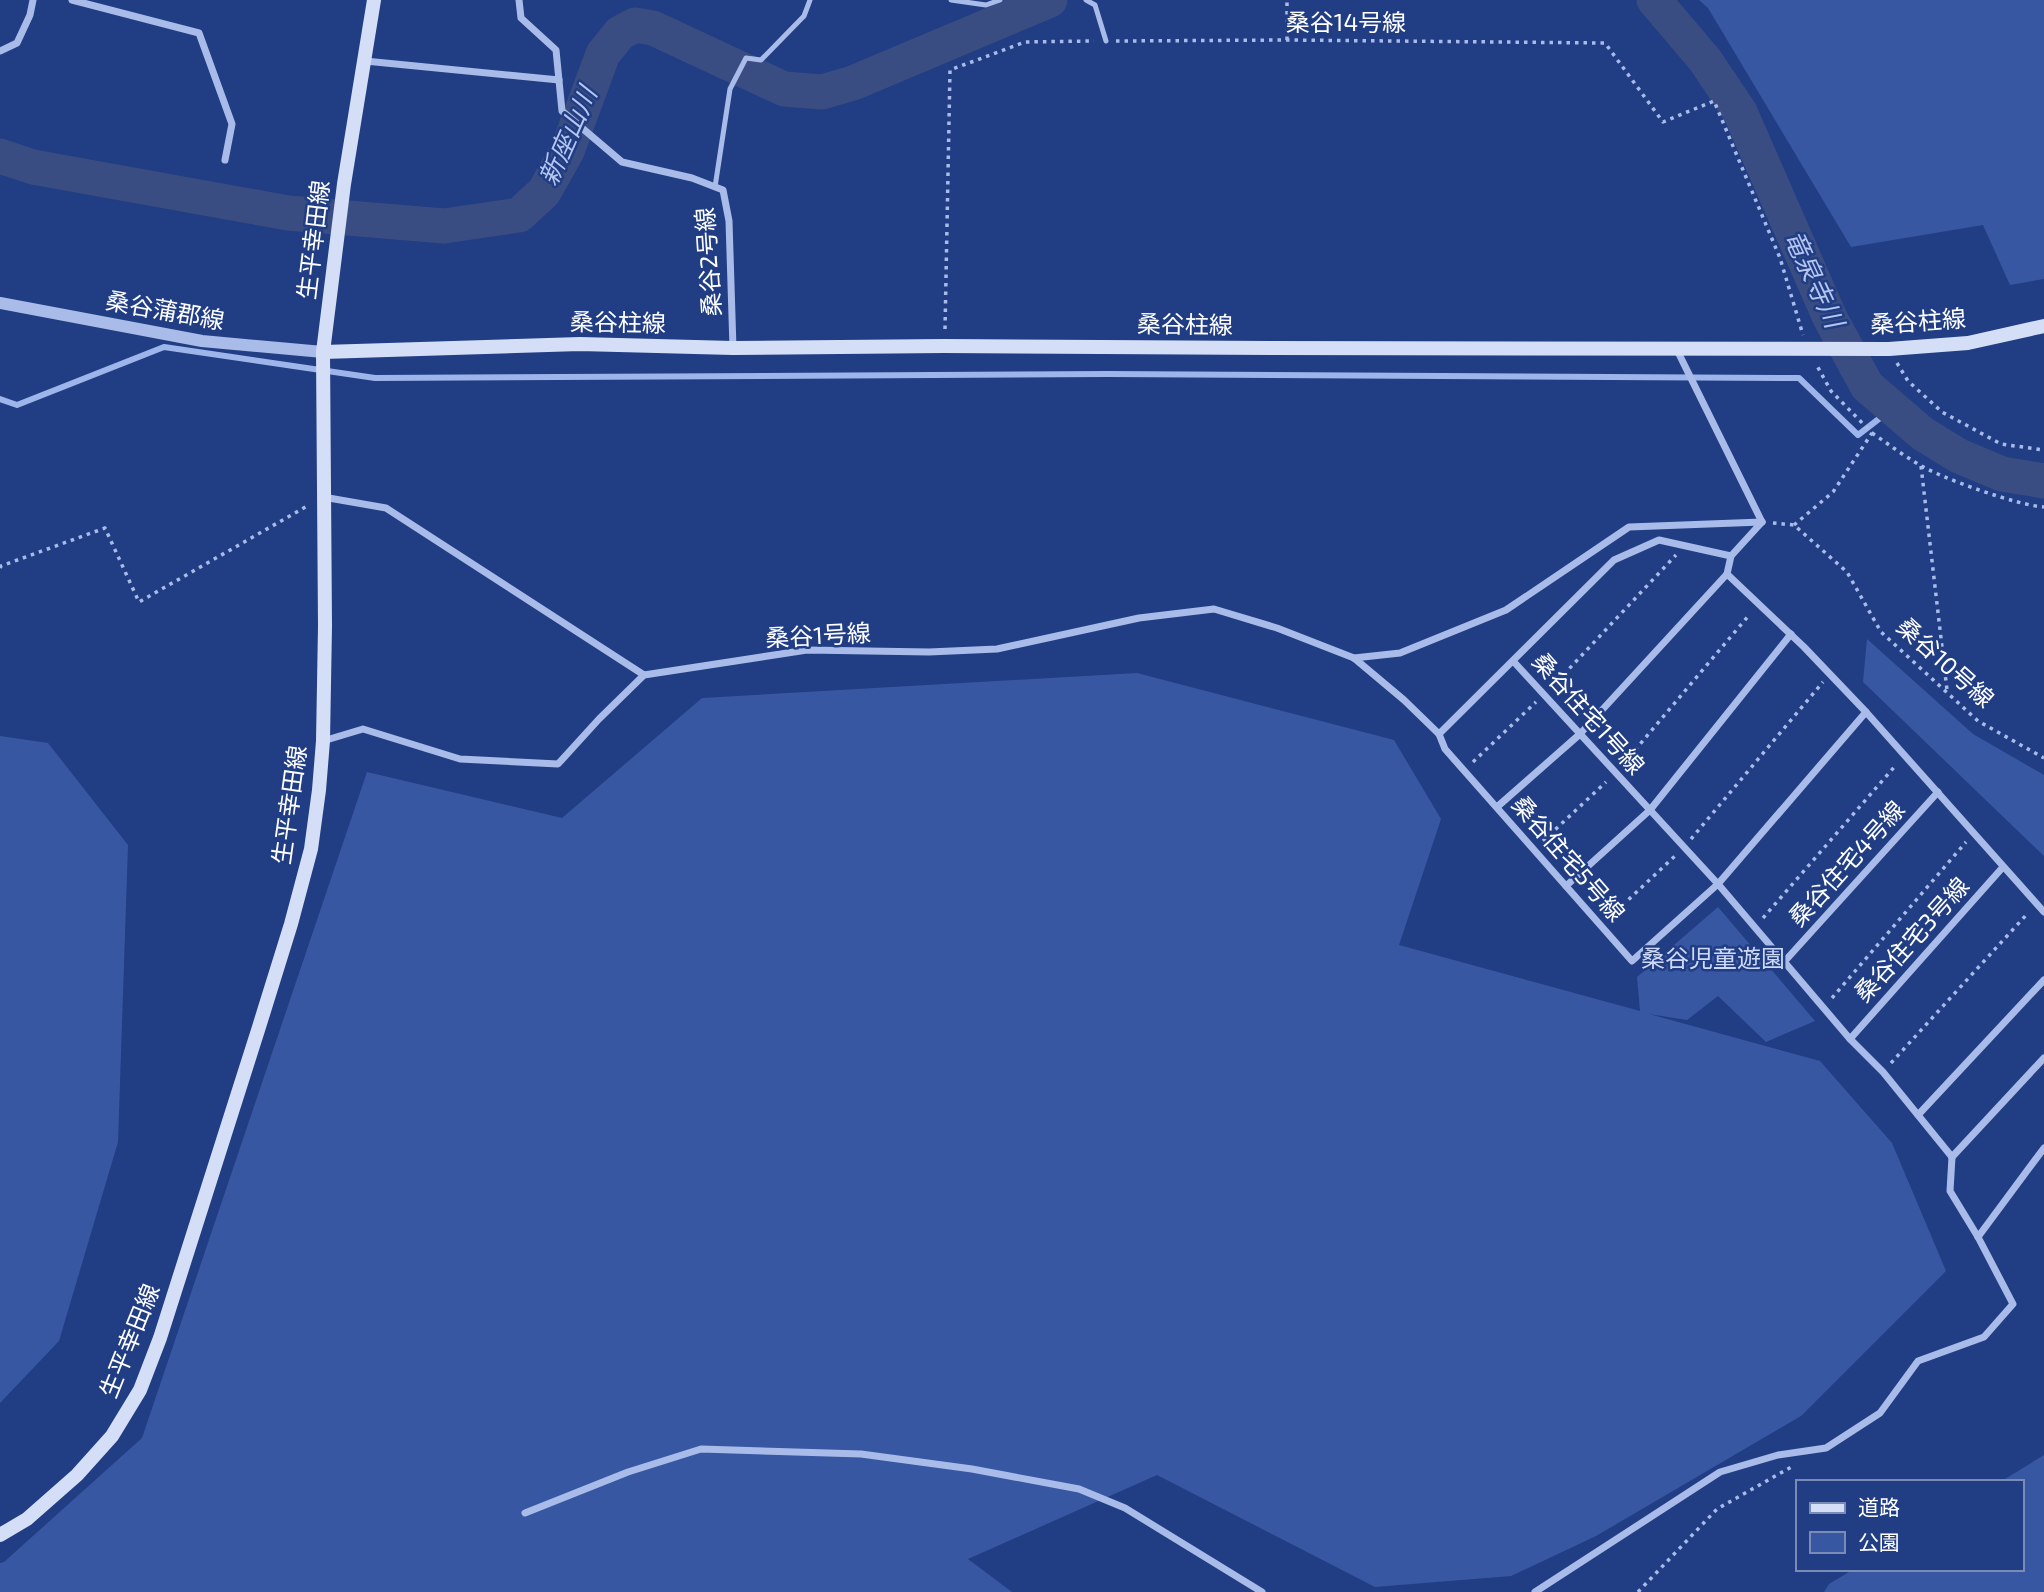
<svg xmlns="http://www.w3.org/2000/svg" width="2044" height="1592" viewBox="0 0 2044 1592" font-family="'Exo 2','Noto Sans JP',sans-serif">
<rect width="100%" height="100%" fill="#213d84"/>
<g fill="#3857a3">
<path d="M1699,0H2044V279L2010,285L1983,225L1851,247L1708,8Z"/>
<path d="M1867,639L1973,734L2044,775V856L1863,682Z"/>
<path d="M1137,673L1394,740L1441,819L1399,945L1640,1011L1637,977L1718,907L1815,1021L1766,1042L1718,996L1687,1020L1649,1014L1820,1061L1892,1143L1946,1271L1801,1416L1596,1536L1511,1576L1375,1587L1157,1475L968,1559L1012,1592H0V1563L4,1562L142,1438L367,772L562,818L702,698Z"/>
<path d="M0,736L48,743L128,845L118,1142L59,1341L0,1403Z"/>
<path d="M2044,1455V1592H1824L1829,1584L1854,1569H2021V1482H2000Z"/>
</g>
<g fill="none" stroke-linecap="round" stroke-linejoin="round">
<path stroke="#9db5ea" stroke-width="6" d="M0,399L17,405L164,347L375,378L1108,374L1799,378L1858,435L1893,408"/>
<g stroke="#3a4d82" stroke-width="35">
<path d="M1654,0L1705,60L1740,112L1830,318L1867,386L1923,434L1959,456L2002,474L2044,481"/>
<path d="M0,156L33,167L288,213L444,226L519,215L544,192L567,151L603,54L620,33L635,25L653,28L784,89L822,92L853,83L1050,0"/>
</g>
<g stroke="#a9bce9" stroke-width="3.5" stroke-dasharray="3.5 5" stroke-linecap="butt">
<path d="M1287,40V0"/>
<path d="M1116,41L1287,40L1605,43L1663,122L1714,101L1780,258L1803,335"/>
<path d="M945,329L950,70L1025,42L1094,41"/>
<path d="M1897,363L1908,381L1942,412L2001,444L2044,450"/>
<path d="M1872,433C1888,444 1903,455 1918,464C1940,478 2020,506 2044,507"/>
<path d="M1921,466L1947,690"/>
<path d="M1773,523L1794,525L1847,572L1881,632L1978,721L2044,758"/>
<path d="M1794,525L1833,492L1872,433L1831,391L1816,364"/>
<path d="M0,568L1,566L105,528L139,602L309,505"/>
<path d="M1552,687L1676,555"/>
<path d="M1473,762L1536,702"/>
<path d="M1624,763L1750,614"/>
<path d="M1691,839L1823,682"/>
<path d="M1543,841L1606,782"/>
<path d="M1610,917L1676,855"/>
<path d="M1763,918L1896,765"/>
<path d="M1832,998L1966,842"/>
<path d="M1891,1063L2028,913"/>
<path d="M1638,1592L1717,1509L1793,1466"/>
</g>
<g stroke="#a9bce9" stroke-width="5">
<path d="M951,0L986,5L1000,0"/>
<path d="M1086,0L1095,5L1106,41"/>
<path d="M715,187L730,89L746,58L761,60L804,16L810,0"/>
</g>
<g stroke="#a9bce9" stroke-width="7">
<path d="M72,0L199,33L232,124L225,160"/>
<path d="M519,0L521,18L556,50L562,111L622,162L692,178L723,190L729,221L733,348"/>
<path d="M0,51L17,43L30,15L33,0"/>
<path d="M365,61L559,80"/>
<path d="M1677,350L1762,522"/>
<path d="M323,497L386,508L644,675L807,650L929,652L997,649L1139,618L1214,609L1277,628L1354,658L1404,700L1439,734L1445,749L1632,961L1718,884L1866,712"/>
<path d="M1762,522L1731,556L1727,574L1804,647L1866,712L2044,912"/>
<path d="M1354,658L1400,653L1506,610L1629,527L1762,522"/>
<path d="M1514,662L1718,884L1850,1039L1883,1072L1952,1157"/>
<path d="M1439,734L1614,560L1659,540L1731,556"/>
<path d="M323,741L363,729L460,759L558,764L599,719L644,675"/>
<path d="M1497,807L1580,734L1727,574"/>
<path d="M1566,886L1650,810L1791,634"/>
<path d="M1784,962L1938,792"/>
<path d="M1850,1039L2003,867"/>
<path d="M1918,1115L2044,980"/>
<path d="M1952,1157L2044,1058"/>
<path d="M1978,1237L2044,1148"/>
<path d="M525,1513L628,1472L701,1449L861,1454L972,1469L1079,1489L1125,1508L1262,1592"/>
<path d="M1535,1592L1720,1472L1778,1455L1826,1448L1880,1413L1918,1361L1984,1337L2013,1304L1978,1237L1950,1191L1952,1157"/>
</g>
<path stroke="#a9bce9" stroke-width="12" d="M0,303L202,341L323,352"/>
<g stroke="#d4def7" stroke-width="14">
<path d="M323,352L580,344L733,348L944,346L1270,348L1889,349L1968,343L2044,326"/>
<path d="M0,1535L27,1519L77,1475L112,1436L140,1390L160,1338L259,1027L291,924L311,849L319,790L323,741L325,626L323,352L344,184L374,0"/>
</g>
</g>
<g text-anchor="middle" stroke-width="5" stroke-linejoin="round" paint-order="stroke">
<g font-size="24" fill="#fff" stroke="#213d84">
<text x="1346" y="31">桑谷14号線</text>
<text transform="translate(314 240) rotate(-83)" y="8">生平幸田線</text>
<text transform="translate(709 262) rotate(-94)" y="8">桑谷2号線</text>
<text transform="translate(165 311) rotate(10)" y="8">桑谷蒲郡線</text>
<text transform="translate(1918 322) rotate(-4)" y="8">桑谷柱線</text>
<text transform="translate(618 323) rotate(1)" y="8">桑谷柱線</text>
<text transform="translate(1185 325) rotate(1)" y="8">桑谷柱線</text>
<text transform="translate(818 636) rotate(-3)" y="8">桑谷1号線</text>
<text transform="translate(1945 663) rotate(42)" y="8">桑谷10号線</text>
<text transform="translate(1588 714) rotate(48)" y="8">桑谷住宅1号線</text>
<text transform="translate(290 805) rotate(-82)" y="8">生平幸田線</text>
<text transform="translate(1568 859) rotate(49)" y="8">桑谷住宅5号線</text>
<text transform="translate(1847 864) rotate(-48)" y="8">桑谷住宅4号線</text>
<text transform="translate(1912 940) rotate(-48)" y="8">桑谷住宅3号線</text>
<text transform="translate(130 1341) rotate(-68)" y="8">生平幸田線</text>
</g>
<g font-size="24" fill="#cdd9f7" stroke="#213d84">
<text x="1713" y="967">桑谷児童遊園</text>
</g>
<g font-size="26" font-style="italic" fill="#b5c6f0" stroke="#213d84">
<text transform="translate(568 136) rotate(-66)" y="9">新座山川</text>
<text transform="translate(1814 279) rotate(65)" y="9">竜泉寺川</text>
</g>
</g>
<rect x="1796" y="1480" width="228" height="91" fill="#213d84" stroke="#7a8bb5" stroke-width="2"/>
<rect x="1810" y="1503" width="35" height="10" fill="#d4def7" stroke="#7a8bb5" stroke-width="2"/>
<text x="1858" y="1515" font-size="21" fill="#ffffff">道路</text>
<rect x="1810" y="1532" width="35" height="21" fill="#3857a3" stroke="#7a8bb5" stroke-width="2"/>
<text x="1858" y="1550" font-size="21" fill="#ffffff">公園</text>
</svg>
